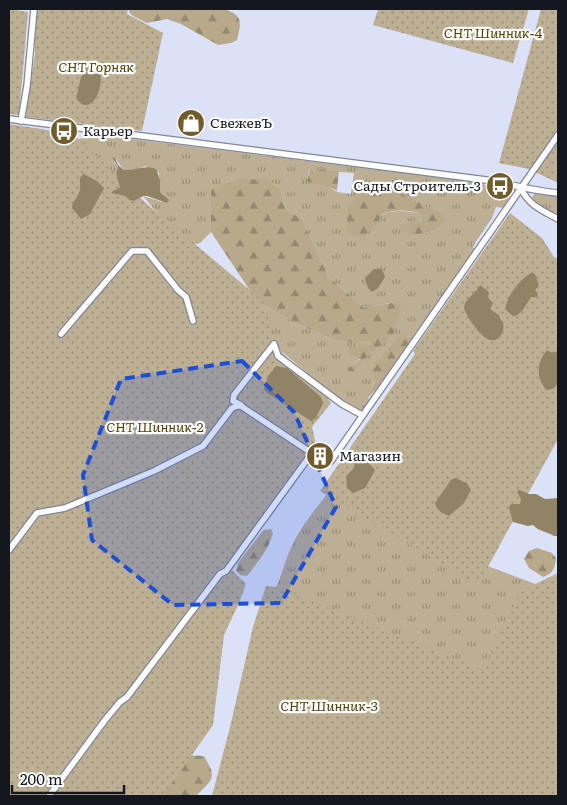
<svg xmlns="http://www.w3.org/2000/svg" width="567" height="805" viewBox="0 0 567 805" font-family="Literata,serif">
<defs>
<pattern id="grass-tufts" width="24" height="20" patternUnits="userSpaceOnUse" patternTransform="scale(1.25)"><rect width="24" height="20" fill="#bcaf93"/><path d="M3 7l-1-3M5 7V3M7 7l1-3M15 17l-1-3M17 17v-4M19 17l1-3" fill="none" stroke="#988d77"/></pattern>
<pattern id="forest-firs" width="22" height="20" patternUnits="userSpaceOnUse" patternTransform="scale(1.25)"><rect width="22" height="20" fill="#b7a98a"/><path d="M5 1l3.5 6h-7zM16 11l3.5 6h-7z" fill="#948970"/></pattern>
<pattern id="garden-dots" width="8" height="8" patternUnits="userSpaceOnUse" patternTransform="scale(1.25)"><rect width="8" height="8" fill="#bcaf93"/><path d="M2 2h.1M6 6h.1" fill="none" stroke="#988d77" stroke-width="1.8" stroke-linecap="round"/></pattern>
</defs>
<rect width="100%" height="100%" fill="#dbe2f8"/>
<g fill="url(#grass-tufts)" fill-rule="evenodd">
<path d="M84,133L475,182L501,189L511,190L512,192L504,208L496,207L492,218L475,243L473,247L475,251L413,338L409,336H398L373,369L375,381L367,398L369,399L378,389L361,412L329,391L270,342L257,301L297,324L334,340L367,341L370,344L361,358L349,368L393,335L395,302L364,308L328,276L302,218L287,211L283,202L281,189L271,182L212,189L211,232L200,243L185,246L143,196L162,202L163,194L160,192L159,173L145,166L134,170H124L114,157V162L118,167L116,173L121,188L74,141L82,138ZM310,170L354,173L351,194L337,192L308,174ZM392,189L446,222L434,231L411,236L422,218L419,213C407,211 392,209 381,215L370,190Z"/>
<path d="M535,194L558,196V215L535,203L532,200L533,196Z"/>
<path d="M327,491L477,562L549,589L497,688L275,589C281,578 282,571 286,560C295,535 309,517 325,497Z"/>
</g>
<g fill="url(#forest-firs)">
<path d="M130,9H224C244,15 241,24 237,40L231,43L218,45L181,24L167,19L147,23L133,16L129,12Z"/>
<path d="M310,170L339,171L337,191C326,184 318,186 307,181Z"/>
<path d="M245,178L271,182L281,189L283,202L287,211L302,218L328,276L364,308L395,302L401,305V312L393,335L363,360L354,372L349,371V368L361,359L349,354V347L368,346L370,344L367,341L352,342L334,340L297,324L257,301L211,232V189Z"/>
<path d="M392,189L442,214L445,216L446,222L434,231L411,236L399,227L402,224L420,222L422,218L419,213C408,210 392,209 381,215L378,223L362,238L356,237L347,232L348,206C365,188 370,193 392,189Z"/>
<path d="M406,335L413,338L385,380L365,401L375,382L372,369L398,336Z"/>
<path d="M271,529L273,533C269,549 257,563 247,576L240,575L236,571L238,563L261,533L264,530Z"/>
<path d="M537,548L552,553L556,558C555,569 553,573 543,577L529,568L524,559L529,551Z"/>
<path d="M182,755L204,756C217,778 214,778 196,796H110Z"/>
</g>
<g fill="url(#garden-dots)">
<path d="M9,9L28,12L19,115L9,114Z"/>
<path d="M32,9H128L127,14L163,33L142,131L26,117L35,54Z"/>
<path d="M378,9H529L513,63L373,25Z"/>
<path d="M541,9H558V183L529,169L499,163Z"/>
<path d="M9,124L73,134L147,204L263,301L278,349L325,394L331,403L312,427L317,450L313,457L232,570L246,584L239,603L224,635L213,725L163,796H9Z"/>
<path d="M510,213L542,238L554,257L558,259V439L478,585L320,491L415,354L413,351Z"/>
<path d="M558,573V796H212L231,723L253,627L266,586L276,587L483,670L521,591Z"/>
</g>
<g fill="#918365">
<path d="M87,69H94L99,71C106,82 92,121 76,98L81,77Z"/>
<path d="M112,157L115,158L118,165L124,170C135,171 144,164 156,169L160,180V192L169,200L167,203L147,196H143L134,201L130,200L125,196L112,193L113,191L120,188L116,173L118,167Z"/>
<path d="M84,174L97,181L104,188L90,214L81,219L72,208C72,201 79,197 80,189C81,182 77,179 84,174Z"/>
<path d="M374,269H382L385,277L378,288L372,292L368,288L365,278Z"/>
<path d="M531,273L535,274L539,285L535,290L538,293L537,297H531L523,310L516,316H513L505,309C508,295 519,280 531,273Z"/>
<path d="M480,285L489,292L488,298L493,303L490,309L499,315L500,319L503,322C506,335 495,347 483,336C478,332 464,313 464,307C466,297 476,294 480,285Z"/>
<path d="M547,350L552,353L558,351V383C555,388 552,390 546,390C536,377 536,363 547,350Z"/>
<path d="M276,366L287,368L321,397L323,404L315,419L311,421L266,392L264,389L268,376Z"/>
<path d="M364,458L375,470L365,488L353,493L347,488L346,476L353,469L355,463Z"/>
<path d="M455,478L467,483L471,490L464,503L449,516C442,513 437,511 435,503L451,480Z"/>
<path d="M519,490L529,494H536L545,499L558,498V536H554C547,531 539,532 533,525L528,526L513,522L509,508L511,504H520L521,500L517,491Z"/>
</g>
<g fill="none" stroke-linecap="round" stroke-linejoin="round">
<g stroke="#80869a" stroke-width="8">
<g id="minor">
<path d="M9,119L486,180C510,184 533,191 558,193"/>
<path d="M21,121L27,86L34,9"/>
<path d="M521,188C528,205 543,211 558,219"/>
<path d="M61,334L132,251H147L178,290L186,297L193,321"/>
<path d="M241,405L233,401L234,395L274,344L278,356L342,404L362,415"/>
<path d="M9,550L37,513L65,508L154,471L203,446L232,408L237,406H241L325,462L331,461L558,135"/>
<path d="M49,796L105,720L120,702L127,697L220,574L226,571L312,453"/>
</g>
</g>
<use href="#minor" stroke="#fff" stroke-width="5.5"/>
</g>
<path fill="#1d4ed8" fill-opacity="0.2" stroke="#1d4ed8" stroke-width="4" stroke-dasharray="10 6" stroke-linejoin="round" d="M242,361L294,412L336,507L281,603L173,605L92,540L83,475L121,379Z"/>
<defs>
<g id="shop-disc" transform="scale(1.4375)"><circle r="9.5" fill="#715c2b" stroke="#fff"/><path d="M-5-2.5h2.3a2.7 3.5 0 0 1 5.4 0H5L5.5 6h-11ZM-1.5-2.5h3a1.5 2.3 0 0 0-3 0Z" fill="#fff"/></g>
<g id="bus-disc" transform="scale(1.4375)"><circle r="9.5" fill="#715c2b" stroke="#fff"/><path d="M-5-6H5V4H4V6H2V4H-2V6H-4V4H-5ZM-3.5-4V0h7V-4ZM-3.5 1.2v1.5H-2V1.2ZM2 1.2v1.5H3.5V1.2Z" fill="#fff"/></g>
<g id="building-disc" transform="scale(1.4375)"><circle r="9.5" fill="#715c2b" stroke="#fff"/><path d="M-4-6H4V6H1V3H-1V6H-4ZM-2.5-4.3h1.7v1.8h-1.7ZM.8-4.3h1.7v1.8H.8ZM-2.5-1h1.7V.8h-1.7ZM.8-1h1.7V.8H.8Z" fill="#fff"/></g>
</defs>
<g fill-rule="evenodd">
<use href="#shop-disc" x="191" y="123"/>
<use href="#bus-disc" x="64" y="131"/>
<use href="#bus-disc" x="500" y="186"/>
<use href="#building-disc" x="320" y="456"/>
</g>
<g text-anchor="middle" stroke-width="4.5" stroke-linejoin="round" paint-order="stroke">
<g font-size="14" font-style="italic" fill="#564107" stroke="#fff">
<text x="493" y="38">СНТ Шинник-4</text>
<text x="96" y="72">СНТ Горняк</text>
<text x="155" y="432">СНТ Шинник-2</text>
<text x="329" y="711">СНТ Шинник-3</text>
</g>
<g font-size="14" fill="#15171f" stroke="#fff" text-anchor="start">
<text x="210" y="128">СвежевЪ</text>
<text x="83" y="136">Карьер</text>
<text x="481" y="191" text-anchor="end">Сады Строитель-3</text>
<text x="339" y="461">Магазин</text>
</g>
</g>
<rect width="567" height="805" fill="none" stroke="#15171f" stroke-width="20"/>
<path d="M12 785v8h112v-8" fill="none" stroke="#15171f" stroke-width="2.5"/>
<text x="20" y="785" font-size="15" fill="#15171f" stroke="#ffffff" stroke-width="4" paint-order="stroke">200 m</text>
</svg>
